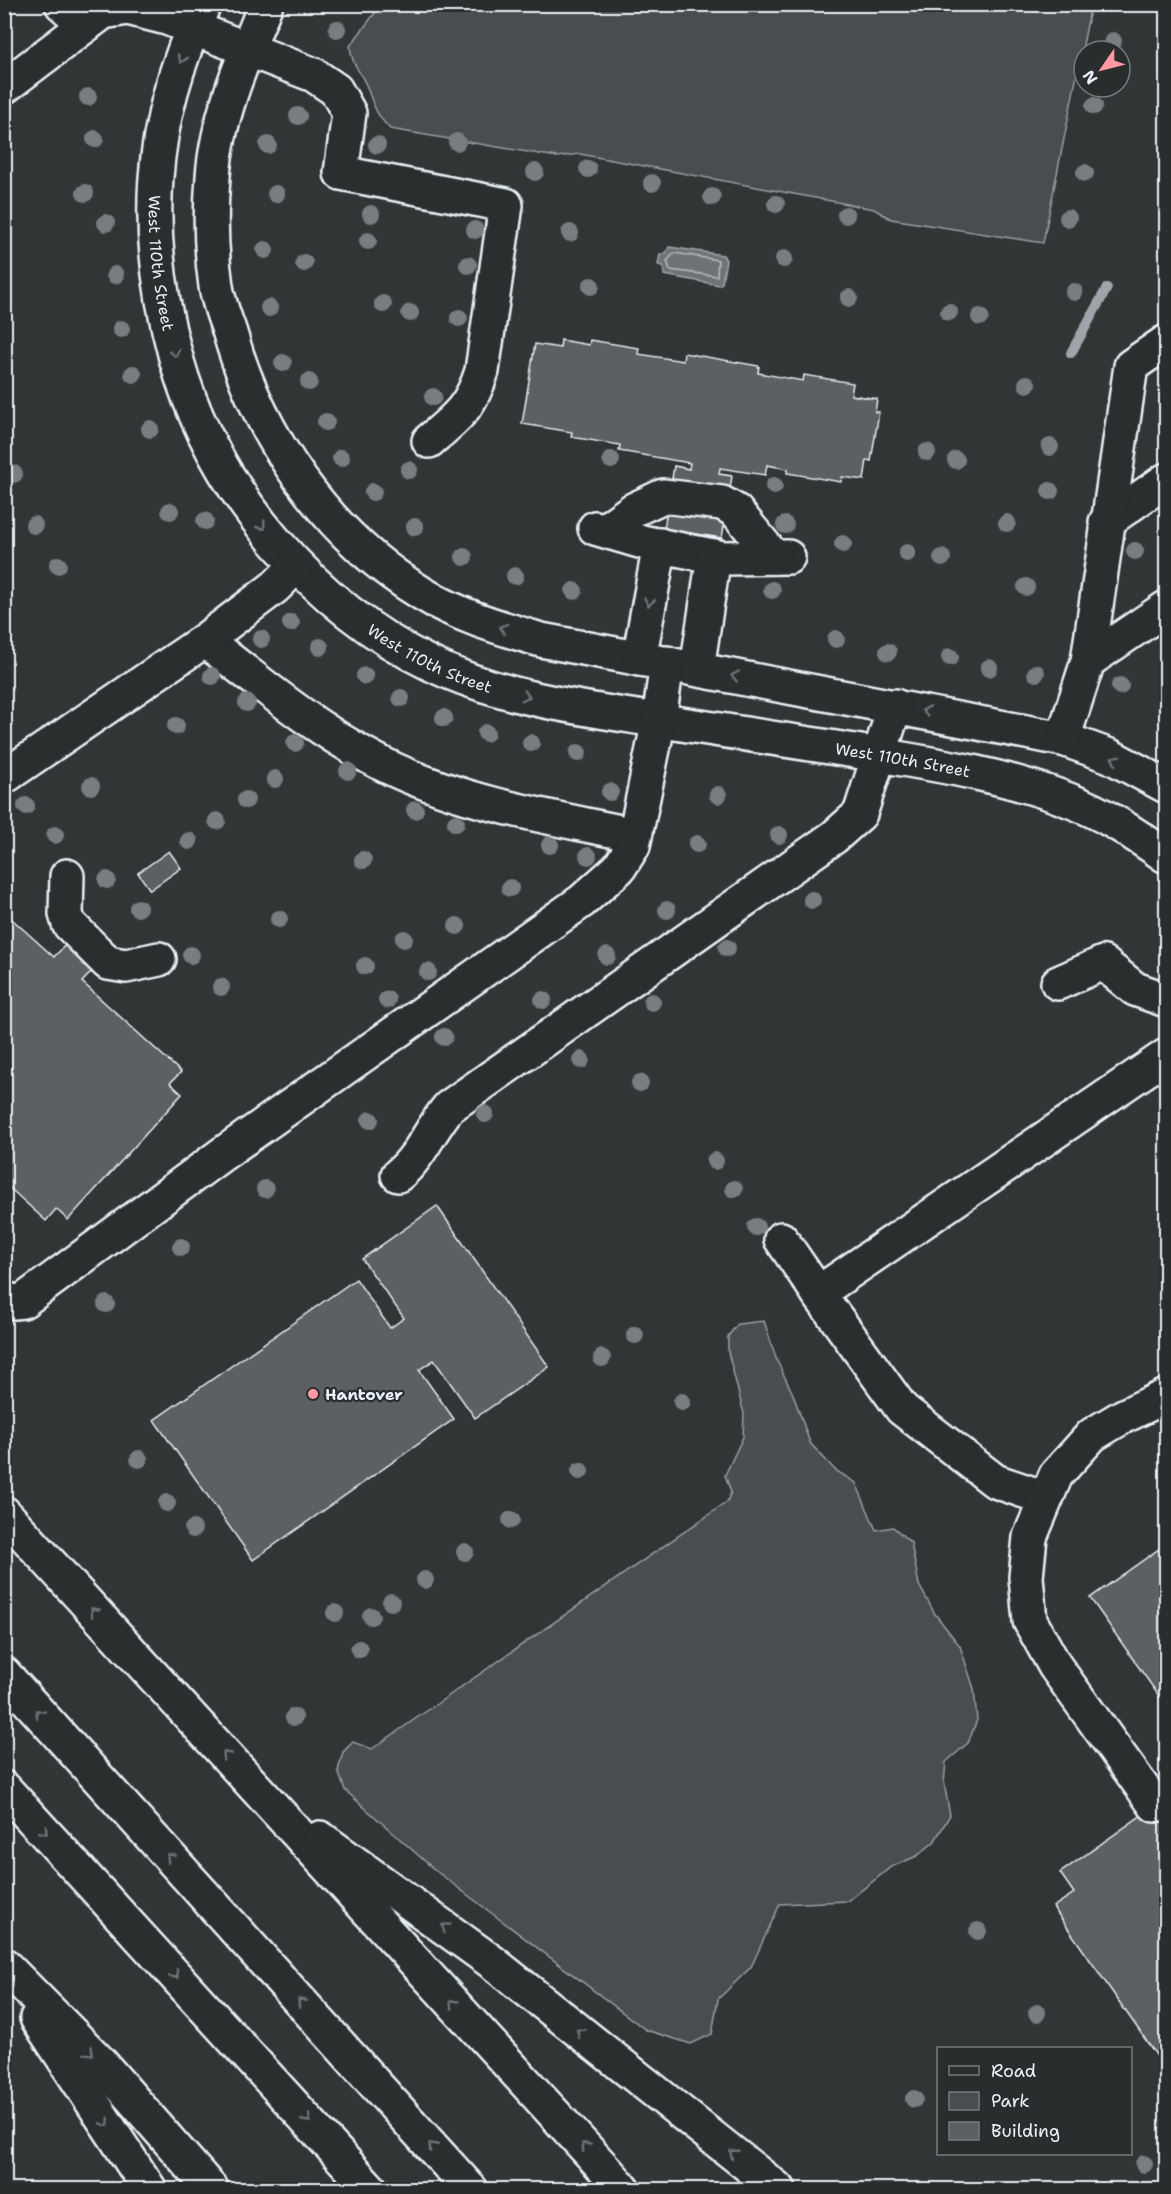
<svg xmlns="http://www.w3.org/2000/svg" width="1171" height="2194" viewBox="0 0 1171 2194" font-family="'Shantell Sans',sans-serif">
<rect width="100%" height="100%" fill="#323536"/>
<filter id="ink" filterUnits="userSpaceOnUse"><feTurbulence type="fractalNoise" baseFrequency=".0167" numOctaves="2"/><feDisplacementMap in="SourceGraphic" scale="12" xChannelSelector="R" yChannelSelector="G"/><feConvolveMatrix kernelMatrix="1 2 1 2 8 2 1 2 1" color-interpolation-filters="sRGB"/></filter>
<g filter="url(#ink)">
<g fill="#494d4f" stroke="#989fa4" stroke-width="1.5">
<path d="M381,5V4L1091,5L1043,243L891,219L874,209L580,154L557,157L390,129C375,113 374,106 367,87C360,70 352,66 350,46Z"/>
<path d="M764,1321L777,1361L793,1394L810,1443L835,1470L856,1483L876,1530L893,1527L911,1543L919,1585L935,1614L960,1646L974,1689L977,1720L968,1743L946,1762L944,1783L950,1815L934,1842L917,1856L891,1867L848,1901L780,1904L751,1967L718,1999L712,2034L691,2044L646,2030L436,1871L365,1808L345,1790L338,1771L343,1752L353,1742L372,1749L727,1502L731,1492L725,1475L743,1437L744,1414L728,1352V1336L738,1324Z"/>
</g>
<path fill="#6e7376" stroke="#9fa5aa" stroke-width="1.5" d="M669,247L723,255L726,260L722,283L719,285L664,275L663,266L658,265L660,254H665Z"/>
<g fill="none" stroke-linecap="round" stroke-linejoin="round">
<path stroke="#b7bfc4" stroke-width="1.5" d="M674,253L718,260L717,276L670,270L667,261Z"/>
<path stroke="#9fa5aa" stroke-width="10" d="M1071,353L1107,288"/>
</g>
<g fill="#5c6063" stroke="#e8f1f8" stroke-width="1.5">
<path d="M561,340L589,345L590,340L639,348L638,354L683,361L684,353L759,366L758,373L803,381L804,375L853,383L851,395L877,399L875,412H879L871,461L867,460L864,480L842,477L841,482L787,473L788,469L767,465L765,475L720,468L719,474L732,476L722,538L664,529L674,466L689,469L690,463L619,451L620,445L571,437L572,432L522,424L535,344L560,348Z"/>
<path d="M169,851L181,868L150,890L138,873Z"/>
<path d="M4,912L54,957L88,921L115,947L82,982L181,1072L170,1083L182,1094L68,1220L56,1209L46,1221L4,1183Z"/>
<path d="M437,1206L549,1367L475,1418L434,1360L419,1370L454,1419L253,1560L154,1420L356,1279L390,1328L404,1318L362,1259Z"/>
<path d="M1166,1544V1706L1090,1598Z"/>
<path d="M1166,1798V2069L1053,1907L1074,1893L1060,1873Z"/>
</g>
<g fill="none" stroke-linecap="round" stroke-linejoin="round">
<g stroke="#e8f1f8" stroke-width="38">
<g id="minor">
<path d="M62,4L86,25"/>
<path id="s1" d="M204,4C147,123 142,233 176,358C195,426 229,487 274,540C318,591 371,635 431,664C501,698 580,708 656,720C722,730 788,741 855,751C926,763 997,773 1066,799C1102,812 1135,834 1166,856"/>
<path d="M266,4C243,59 217,118 213,177C210,213 211,251 216,286C218,301 224,316 229,330C259,437 327,536 423,594C459,616 501,628 541,640L1063,739L1110,756L1166,786"/>
<path d="M4,87L103,12L128,8L167,18L314,75L336,90L349,113L341,173L506,205L482,371C471,407 457,417 429,441"/>
<path d="M1106,522L1166,480"/>
<path d="M595,528L646,543L723,558L788,557"/>
<path d="M605,530L633,510L663,496L722,503L736,511L774,557"/>
<path d="M205,640C266,688 326,738 397,771C472,805 555,818 635,835"/>
<path d="M639,659L660,545"/>
<path d="M1088,661L1166,608"/>
<path d="M697,669L714,556"/>
<path d="M1063,739L1088,661L1131,366L1166,342"/>
<path d="M4,777L205,640L275,587L296,566"/>
<path d="M67,876L66,914L69,924L108,963L126,966L159,959"/>
<path d="M1058,983L1103,963L1135,989L1166,1000"/>
<path d="M398,1175C420,1158 430,1129 449,1107L834,837L860,814L895,706"/>
<path d="M781,1239L818,1293"/>
<path d="M4,1298L13,1302L23,1301L221,1155L582,901L619,868L633,846L659,720L667,663"/>
<path d="M1045,1498L995,1481L902,1409L818,1293L1166,1056"/>
<path d="M1155,1805L1055,1666L1030,1621L1026,1577L1030,1537L1056,1475L1092,1435L1122,1417L1166,1396"/>
</g>
</g>
<g stroke="#e8f1f8" stroke-width="38">
<g id="highway">
<path d="M4,1513L624,2190"/>
<path d="M4,1674L471,2190"/>
<path d="M4,1788L371,2190"/>
<path d="M320,1838L492,1962L779,2190"/>
<path d="M4,1965L100,2062L212,2190"/>
<path d="M37,2018L150,2190"/>
</g>
</g>
<use href="#minor" stroke="#2a2d2e" stroke-width="33"/>
<use href="#highway" stroke="#2a2d2e" stroke-width="33"/>
</g>
<g fill="#777d80">
<circle cx="337" cy="29" r="9"/>
<circle cx="1113" cy="41" r="9"/>
<circle cx="88" cy="97" r="9"/>
<circle cx="1094" cy="106" r="9"/>
<circle cx="298" cy="116" r="9"/>
<circle cx="95" cy="139" r="9"/>
<circle cx="457" cy="142" r="9"/>
<circle cx="268" cy="145" r="9"/>
<circle cx="377" cy="145" r="9"/>
<circle cx="588" cy="169" r="9"/>
<circle cx="535" cy="172" r="9"/>
<circle cx="1085" cy="173" r="9"/>
<circle cx="652" cy="183" r="9"/>
<circle cx="85" cy="193" r="9"/>
<circle cx="276" cy="194" r="9"/>
<circle cx="712" cy="197" r="9"/>
<circle cx="776" cy="204" r="9"/>
<circle cx="371" cy="214" r="9"/>
<circle cx="846" cy="215" r="9"/>
<circle cx="1068" cy="218" r="9"/>
<circle cx="106" cy="223" r="9"/>
<circle cx="475" cy="230" r="9"/>
<circle cx="570" cy="233" r="9"/>
<circle cx="368" cy="241" r="9"/>
<circle cx="265" cy="250" r="9"/>
<circle cx="784" cy="259" r="9"/>
<circle cx="304" cy="263" r="9"/>
<circle cx="468" cy="265" r="9"/>
<circle cx="115" cy="275" r="9"/>
<circle cx="591" cy="286" r="9"/>
<circle cx="1074" cy="292" r="9"/>
<circle cx="849" cy="298" r="9"/>
<circle cx="383" cy="304" r="9"/>
<circle cx="269" cy="308" r="9"/>
<circle cx="949" cy="312" r="9"/>
<circle cx="410" cy="313" r="9"/>
<circle cx="980" cy="317" r="9"/>
<circle cx="459" cy="318" r="9"/>
<circle cx="121" cy="329" r="9"/>
<circle cx="283" cy="363" r="9"/>
<circle cx="133" cy="374" r="9"/>
<circle cx="309" cy="382" r="9"/>
<circle cx="1027" cy="384" r="9"/>
<circle cx="433" cy="397" r="9"/>
<circle cx="326" cy="422" r="9"/>
<circle cx="150" cy="429" r="9"/>
<circle cx="1050" cy="447" r="9"/>
<circle cx="927" cy="452" r="9"/>
<circle cx="341" cy="458" r="9"/>
<circle cx="611" cy="460" r="9"/>
<circle cx="956" cy="460" r="9"/>
<circle cx="409" cy="470" r="9"/>
<circle cx="14" cy="474" r="9"/>
<circle cx="774" cy="486" r="9"/>
<circle cx="1050" cy="491" r="9"/>
<circle cx="373" cy="492" r="9"/>
<circle cx="170" cy="511" r="9"/>
<circle cx="205" cy="521" r="9"/>
<circle cx="1007" cy="523" r="9"/>
<circle cx="34" cy="525" r="9"/>
<circle cx="785" cy="525" r="9"/>
<circle cx="415" cy="527" r="9"/>
<circle cx="843" cy="544" r="9"/>
<circle cx="1135" cy="551" r="9"/>
<circle cx="907" cy="553" r="9"/>
<circle cx="464" cy="557" r="9"/>
<circle cx="942" cy="558" r="9"/>
<circle cx="58" cy="565" r="9"/>
<circle cx="515" cy="576" r="9"/>
<circle cx="1026" cy="587" r="9"/>
<circle cx="772" cy="590" r="9"/>
<circle cx="574" cy="591" r="9"/>
<circle cx="291" cy="623" r="9"/>
<circle cx="261" cy="639" r="9"/>
<circle cx="836" cy="639" r="9"/>
<circle cx="320" cy="647" r="9"/>
<circle cx="888" cy="652" r="9"/>
<circle cx="950" cy="657" r="9"/>
<circle cx="989" cy="668" r="9"/>
<circle cx="1036" cy="673" r="9"/>
<circle cx="212" cy="676" r="9"/>
<circle cx="365" cy="676" r="9"/>
<circle cx="1120" cy="686" r="9"/>
<circle cx="401" cy="698" r="9"/>
<circle cx="247" cy="703" r="9"/>
<circle cx="444" cy="718" r="9"/>
<circle cx="176" cy="726" r="9"/>
<circle cx="486" cy="733" r="9"/>
<circle cx="295" cy="743" r="9"/>
<circle cx="531" cy="743" r="9"/>
<circle cx="578" cy="753" r="9"/>
<circle cx="348" cy="771" r="9"/>
<circle cx="275" cy="779" r="9"/>
<circle cx="91" cy="786" r="9"/>
<circle cx="610" cy="792" r="9"/>
<circle cx="718" cy="795" r="9"/>
<circle cx="246" cy="800" r="9"/>
<circle cx="26" cy="806" r="9"/>
<circle cx="415" cy="810" r="9"/>
<circle cx="217" cy="821" r="9"/>
<circle cx="456" cy="823" r="9"/>
<circle cx="55" cy="835" r="9"/>
<circle cx="779" cy="835" r="9"/>
<circle cx="189" cy="841" r="9"/>
<circle cx="697" cy="844" r="9"/>
<circle cx="550" cy="845" r="9"/>
<circle cx="588" cy="856" r="9"/>
<circle cx="363" cy="860" r="9"/>
<circle cx="107" cy="880" r="9"/>
<circle cx="510" cy="888" r="9"/>
<circle cx="812" cy="900" r="9"/>
<circle cx="138" cy="908" r="9"/>
<circle cx="667" cy="910" r="9"/>
<circle cx="279" cy="919" r="9"/>
<circle cx="457" cy="926" r="9"/>
<circle cx="404" cy="939" r="9"/>
<circle cx="727" cy="948" r="9"/>
<circle cx="191" cy="955" r="9"/>
<circle cx="607" cy="956" r="9"/>
<circle cx="365" cy="966" r="9"/>
<circle cx="428" cy="972" r="9"/>
<circle cx="221" cy="987" r="9"/>
<circle cx="387" cy="1000" r="9"/>
<circle cx="543" cy="1000" r="9"/>
<circle cx="652" cy="1002" r="9"/>
<circle cx="444" cy="1037" r="9"/>
<circle cx="581" cy="1060" r="9"/>
<circle cx="640" cy="1083" r="9"/>
<circle cx="485" cy="1114" r="9"/>
<circle cx="370" cy="1120" r="9"/>
<circle cx="715" cy="1161" r="9"/>
<circle cx="265" cy="1189" r="9"/>
<circle cx="734" cy="1189" r="9"/>
<circle cx="756" cy="1227" r="9"/>
<circle cx="181" cy="1247" r="9"/>
<circle cx="106" cy="1304" r="9"/>
<circle cx="635" cy="1335" r="9"/>
<circle cx="602" cy="1358" r="9"/>
<circle cx="682" cy="1402" r="9"/>
<circle cx="139" cy="1459" r="9"/>
<circle cx="580" cy="1471" r="9"/>
<circle cx="167" cy="1503" r="9"/>
<circle cx="511" cy="1520" r="9"/>
<circle cx="193" cy="1529" r="9"/>
<circle cx="465" cy="1552" r="9"/>
<circle cx="425" cy="1580" r="9"/>
<circle cx="391" cy="1602" r="9"/>
<circle cx="335" cy="1613" r="9"/>
<circle cx="371" cy="1616" r="9"/>
<circle cx="359" cy="1649" r="9"/>
<circle cx="294" cy="1717" r="9"/>
<circle cx="978" cy="1931" r="9"/>
<circle cx="1037" cy="2013" r="9"/>
<circle cx="914" cy="2099" r="9"/>
<circle cx="1144" cy="2164" r="9"/>
</g>
<defs><path id="oneway-chevron" d="M-2-3.5L2.5 0L-2 3.5" fill="none" stroke-width="1.6" stroke-linecap="round" stroke-linejoin="round" transform="scale(1.5)"/></defs>
<g stroke="#6c7275">
<use href="#oneway-chevron" transform="translate(182 59) rotate(109)"/>
<use href="#oneway-chevron" transform="translate(175 353) rotate(75)"/>
<use href="#oneway-chevron" transform="translate(262 526) rotate(51)"/>
<use href="#oneway-chevron" transform="translate(649 602) rotate(101)"/>
<use href="#oneway-chevron" transform="translate(503 628) rotate(-162)"/>
<use href="#oneway-chevron" transform="translate(735 676) rotate(-169)"/>
<use href="#oneway-chevron" transform="translate(526 696) rotate(15)"/>
<use href="#oneway-chevron" transform="translate(926 711) rotate(-170)"/>
<use href="#oneway-chevron" transform="translate(1115 759) rotate(-154)"/>
<use href="#oneway-chevron" transform="translate(94 1611) rotate(-132)"/>
<use href="#oneway-chevron" transform="translate(39 1713) rotate(-132)"/>
<use href="#oneway-chevron" transform="translate(226 1755) rotate(-132)"/>
<use href="#oneway-chevron" transform="translate(44 1831) rotate(48)"/>
<use href="#oneway-chevron" transform="translate(170 1857) rotate(-132)"/>
<use href="#oneway-chevron" transform="translate(445 1927) rotate(-144)"/>
<use href="#oneway-chevron" transform="translate(175 1975) rotate(48)"/>
<use href="#oneway-chevron" transform="translate(301 2002) rotate(-132)"/>
<use href="#oneway-chevron" transform="translate(453 2003) rotate(-133)"/>
<use href="#oneway-chevron" transform="translate(580 2032) rotate(-141)"/>
<use href="#oneway-chevron" transform="translate(90 2052) rotate(45)"/>
<use href="#oneway-chevron" transform="translate(307 2119) rotate(48)"/>
<use href="#oneway-chevron" transform="translate(106 2123) rotate(57)"/>
<use href="#oneway-chevron" transform="translate(432 2146) rotate(-132)"/>
<use href="#oneway-chevron" transform="translate(585 2146) rotate(-133)"/>
<use href="#oneway-chevron" transform="translate(733 2153) rotate(-141)"/>
</g>
</g>
<circle fill="#ff9aa2" stroke="#2a2d2e" stroke-width="2" cx="313" cy="1394" r="6"/>
<g text-anchor="middle" stroke-width="4.5" stroke-linejoin="round" paint-order="stroke">
<g font-size="16" fill="#e8f1f8" stroke="#2a2d2e">
<text dy="6" stroke="none"><textPath href="#s1" startOffset="267">West 110th Street</textPath></text>
<text dy="6" stroke="none"><textPath href="#s1" startOffset="770">West 110th Street</textPath></text>
<text dy="6" stroke="none"><textPath href="#s1" startOffset="1256">West 110th Street</textPath></text>
</g>
<g font-size="16" font-weight="bold" fill="#e8f1f8" stroke="#2a2d2e" text-anchor="start">
<text x="325" y="1400">Hantover</text>
</g>
</g>
<rect width="1171" height="2194" fill="none" stroke="#2a2d2e" stroke-width="24"/>
<rect x="12" y="12" width="1147" height="2170" fill="none" stroke="#e8f1f8" stroke-width="2" filter="url(#ink)"/>
<rect x="937" y="2047" width="195" height="108" fill="#2a2d2e" stroke="#767b7f" stroke-width="1.5"/>
<rect x="949" y="2066" width="30" height="9" fill="#2a2d2e" stroke="#767b7f" stroke-width="1.5"/>
<text x="991" y="2077" font-size="18" fill="#e8f1f8">Road</text>
<rect x="949" y="2092" width="30" height="18" fill="#494d4f" stroke="#767b7f" stroke-width="1.5"/>
<text x="991" y="2107" font-size="18" fill="#e8f1f8">Park</text>
<rect x="949" y="2122" width="30" height="18" fill="#5c6063" stroke="#767b7f" stroke-width="1.5"/>
<text x="991" y="2137" font-size="18" fill="#e8f1f8">Building</text>
<g transform="translate(1102 69) rotate(235)"><circle r="28" fill="#2a2d2e" stroke="#767b7f" stroke-width="1.5"/>
<path d="M0-4.5L10 22L0 15L-10 22Z" fill="#ff9aa2"/>
<text y="-9" font-size="16" font-weight="bold" text-anchor="middle" fill="#e8f1f8">N</text>
</g>
</svg>
